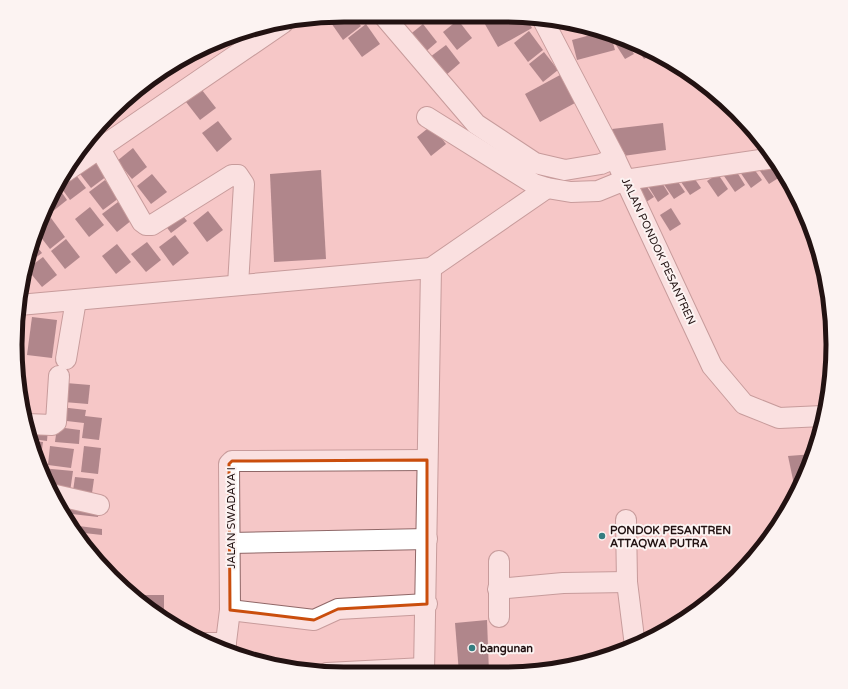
<svg xmlns="http://www.w3.org/2000/svg" width="848" height="689" viewBox="0 0 848 689" font-family="'Varela Round',sans-serif">
<rect width="100%" height="100%" fill="#f5c7c7"/>
<g fill="#5b3843">
<path d="M352,15L361,26L343,40L329,20L334,16Z"/>
<path d="M488,16H525L532,28L498,47L482,19Z"/>
<path d="M458,20L472,38L457,50L443,32Z"/>
<path d="M366,24L380,44L362,57L348,38Z"/>
<path d="M423,24L437,42L422,55L408,36Z"/>
<path d="M529,31L543,50L528,62L514,43Z"/>
<path d="M598,33L611,36L615,50L577,60L572,40Z"/>
<path d="M625,40L634,54L625,59L616,45Z"/>
<path d="M636,44L639,46L652,54L644,59L635,45Z"/>
<path d="M446,45L460,63L445,76L430,57Z"/>
<path d="M544,52L558,70L543,82L529,64Z"/>
<path d="M560,75L575,103L540,122L525,94Z"/>
<path d="M202,90L216,108L200,120L186,102Z"/>
<path d="M125,101L127,102L111,114L112,111Z"/>
<path d="M218,121L232,139L217,152L202,133Z"/>
<path d="M663,123L666,150L623,156L612,129Z"/>
<path d="M432,125L446,144L431,156L417,137Z"/>
<path d="M133,148L147,167L132,179L117,161Z"/>
<path d="M92,158L107,176L91,188L77,170Z"/>
<path d="M769,161L780,177L769,184L758,168Z"/>
<path d="M751,165L762,180L751,188L740,172Z"/>
<path d="M779,166L789,183L788,184L777,168Z"/>
<path d="M735,169L745,185L735,192L724,176Z"/>
<path d="M72,170L86,188L70,200L59,185L63,177Z"/>
<path d="M321,170L326,259L274,262L270,174Z"/>
<path d="M690,172L701,188L690,195L679,179Z"/>
<path d="M152,174L167,192L151,204L137,186Z"/>
<path d="M718,174L728,189L718,197L707,181Z"/>
<path d="M674,176L685,192L674,199L663,183Z"/>
<path d="M659,178L669,194L658,202L648,186Z"/>
<path d="M105,180L119,198L103,210L89,192Z"/>
<path d="M643,181L654,197L643,204L632,188Z"/>
<path d="M58,187L67,200L52,212L48,207Z"/>
<path d="M118,202L132,220L117,232L102,214Z"/>
<path d="M90,207L104,225L89,237L75,219Z"/>
<path d="M671,208L681,224L670,231L660,215Z"/>
<path d="M47,210L49,213L43,218L45,213Z"/>
<path d="M178,210L187,221L171,233L162,221Z"/>
<path d="M208,211L223,230L207,242L193,223Z"/>
<path d="M51,218L65,237L50,249L36,231Z"/>
<path d="M175,235L189,253L173,266L159,247Z"/>
<path d="M66,239L80,257L65,269L51,251Z"/>
<path d="M32,240L42,253L27,264L31,249Z"/>
<path d="M147,242L161,260L146,272L131,254Z"/>
<path d="M117,244L131,262L116,274L102,256Z"/>
<path d="M43,257L57,275L42,287L27,269Z"/>
<path d="M19,308L26,309L23,335H16V323Z"/>
<path d="M32,317L57,320L52,358L27,355Z"/>
<path d="M17,337L22,338L19,363H18Z"/>
<path d="M66,383L90,385L88,404L64,402Z"/>
<path d="M20,394L28,395L25,420L21,409Z"/>
<path d="M60,407L86,410L85,416L102,418L99,440L82,438L84,423L58,420Z"/>
<path d="M32,426L48,428L47,441L32,439Z"/>
<path d="M57,427L80,430L79,444L55,442Z"/>
<path d="M32,441L43,442L40,464Z"/>
<path d="M50,446L74,449L71,468L48,465Z"/>
<path d="M84,446L101,448L98,474L81,472Z"/>
<path d="M814,454L796,494L788,456Z"/>
<path d="M41,468L73,471L70,492L49,490Z"/>
<path d="M75,477L94,479L92,493L73,491Z"/>
<path d="M63,502L99,506L98,517L63,513Z"/>
<path d="M71,525L102,529V535L75,532Z"/>
<path d="M144,595H164V618L144,606Z"/>
<path d="M487,620L489,673H459L455,623Z"/>
<path d="M228,651L257,653L256,662Z"/>
</g>
<g fill="none" stroke-linecap="round" stroke-linejoin="round">
<g stroke="#8f6767" stroke-width="22">
<g id="minor">
<path d="M383,15L476,124L535,163L565,170L601,164L615,158"/>
<path d="M543,20L615,158L712,366L744,404L779,418L823,416"/>
<path d="M427,117L534,184L547,188L571,192L598,191L625,180L774,158"/>
<path d="M92,135L142,222L146,225H152L232,175H238L244,184L238,285"/>
<path d="M65,172L283,23"/>
<path d="M19,305L431,268L547,188"/>
<path d="M66,359L76,300"/>
<path d="M27,424L52,425L56,422L59,376"/>
<path d="M51,494L99,505"/>
<path d="M626,520L627,582L635,646"/>
<path d="M230,543L427,539"/>
<path d="M499,561V617"/>
<path d="M498,589L563,583L627,582"/>
<path d="M230,610L314,620L338,609L427,604"/>
<path d="M206,643H226"/>
<path d="M225,650L230,610L229,464L232,461L427,460"/>
<path d="M327,673L424,668"/>
<path d="M424,673L431,268"/>
</g>
</g>
<use href="#minor" stroke="#fff" stroke-width="20"/>
</g>
<path d="M0 0H848V689H0ZM427,460V604L338,609L314,620L230,610L229,464L232,461Z" fill="#f5c7c7" fill-opacity=".55" fill-rule="evenodd"/>
<path fill="none" stroke="#ca4e0d" stroke-width="3" stroke-linejoin="round" d="M427,460V604L338,609L314,620L230,610L229,464L232,461Z"/>
<g fill="#347d80" stroke="#fcf3f2" stroke-width="1.5">
<circle cx="602" cy="536" r="4"/>
<circle cx="472" cy="648" r="4"/>
</g>
<g text-anchor="middle" stroke-width="4" stroke-linejoin="round" paint-order="stroke">
<g font-size="11" fill="#221212" stroke="#fcf3f2">
<text transform="translate(659 251) rotate(65)" y="4">JALAN PONDOK PESANTREN</text>
<text transform="translate(231 518) rotate(-90)" y="4">JALAN SWADAYA I</text>
</g>
<g font-size="11" font-weight="bold" fill="#221212" stroke="#fcf3f2" text-anchor="start">
<text x="610" y="534">PONDOK PESANTREN<tspan x="610" dy="13">ATTAQWA PUTRA</tspan></text>
<text x="480" y="652">bangunan</text>
</g>
</g>
<path d="M0 0H848V689H0ZM344 22H504A322 322 0 0 1 826 344V345A322 322 0 0 1 504 667H344A322 322 0 0 1 22 345V344A322 322 0 0 1 344 22Z" fill="#fcf3f2" fill-rule="evenodd"/>
<path fill="none" stroke="#221212" stroke-width="5" d="M344 22H504A322 322 0 0 1 826 344V345A322 322 0 0 1 504 667H344A322 322 0 0 1 22 345V344A322 322 0 0 1 344 22Z"/>
</svg>
